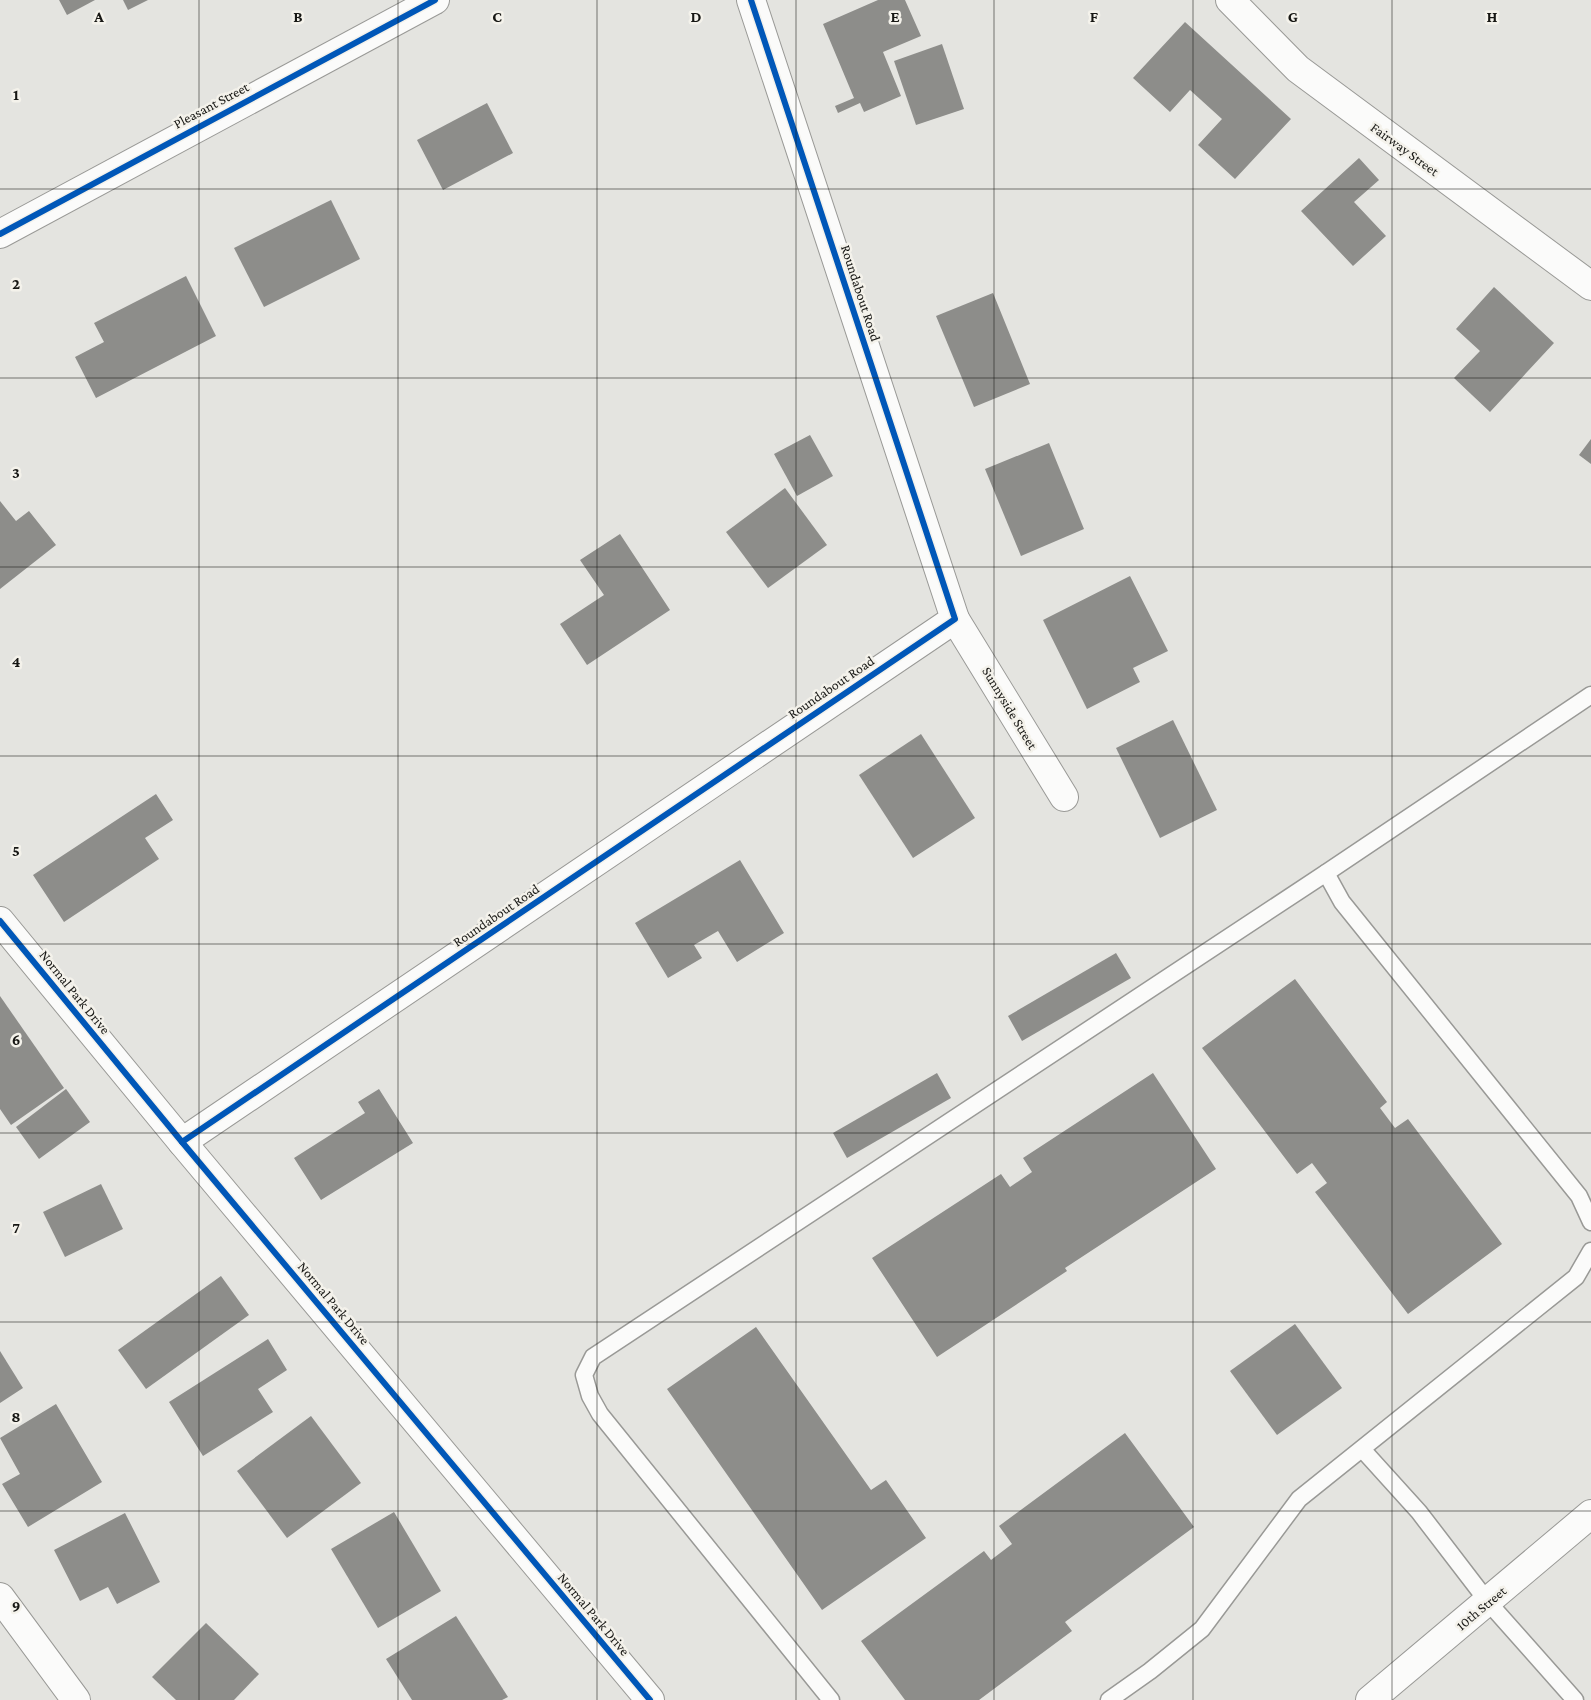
<svg xmlns="http://www.w3.org/2000/svg" width="1591" height="1700" viewBox="0 0 1591 1700" font-family="'Crimson Pro',serif">
<rect width="100%" height="100%" fill="#e4e4e0"/>
<g fill="#8d8d8a">
<path d="M59,0H95L67,15Z"/>
<path d="M123,0H148L128,10Z"/>
<path d="M878,0H905L921,36L883,52L901,96L864,112L860,103L838,113L835,106L854,98L823,24Z"/>
<path d="M1185,22L1291,119L1235,179L1198,145L1222,119L1190,90L1170,112L1133,78Z"/>
<path d="M942,44L964,109L916,125L894,61Z"/>
<path d="M487,103L513,153L443,190L417,140Z"/>
<path d="M1359,158L1379,180L1354,202L1386,236L1353,266L1301,211Z"/>
<path d="M331,200L360,259L264,307L234,248Z"/>
<path d="M186,276L216,336L96,398L75,357L104,342L94,323Z"/>
<path d="M1494,287L1554,343L1490,412L1454,378L1480,351L1456,329Z"/>
<path d="M993,293L1030,384L974,407L936,316Z"/>
<path d="M810,435L833,476L797,496L774,454Z"/>
<path d="M1591,439V464L1579,455Z"/>
<path d="M1049,443L1084,529L1021,556L985,469Z"/>
<path d="M785,488L827,545L768,588L726,532Z"/>
<path d="M0,501L16,521L29,511L56,545L0,589Z"/>
<path d="M620,534L670,610L587,665L560,624L604,595L580,560Z"/>
<path d="M1130,576L1168,651L1133,668L1140,682L1087,709L1043,620Z"/>
<path d="M1173,720L1217,810L1160,838L1116,748Z"/>
<path d="M921,734L975,818L913,858L859,775Z"/>
<path d="M156,794L173,820L145,838L159,859L64,922L33,875Z"/>
<path d="M740,860L784,933L737,962L718,931L694,945L702,958L668,978L635,923Z"/>
<path d="M1116,953L1131,978L1022,1041L1008,1016Z"/>
<path d="M1295,979L1387,1102L1380,1108L1395,1128L1408,1119L1502,1244L1408,1314L1315,1192L1327,1183L1312,1163L1297,1174L1202,1048Z"/>
<path d="M0,996L64,1088L11,1125L0,1109Z"/>
<path d="M937,1073L951,1098L847,1158L833,1133Z"/>
<path d="M1153,1073L1216,1169L1065,1268L1067,1271L937,1357L872,1258L1001,1174L1010,1187L1032,1172L1023,1158Z"/>
<path d="M66,1089L90,1122L39,1159L16,1127Z"/>
<path d="M379,1089L413,1143L321,1200L294,1158L365,1113L358,1102Z"/>
<path d="M101,1184L123,1229L65,1257L43,1212Z"/>
<path d="M221,1276L249,1315L146,1389L118,1350Z"/>
<path d="M1295,1324L1342,1388L1277,1435L1230,1371Z"/>
<path d="M756,1327L871,1490L886,1480L926,1538L822,1610L667,1389Z"/>
<path d="M268,1339L287,1370L258,1389L273,1412L203,1456L169,1402Z"/>
<path d="M0,1351L23,1388L0,1403Z"/>
<path d="M56,1404L102,1482L28,1527L2,1484L20,1474L0,1438Z"/>
<path d="M311,1416L361,1483L287,1538L237,1471Z"/>
<path d="M1125,1433L1194,1527L1065,1622L1072,1631L979,1700H905L861,1641L984,1551L991,1560L1012,1544L999,1526Z"/>
<path d="M394,1512L441,1591L378,1628L331,1549Z"/>
<path d="M125,1513L160,1582L117,1604L108,1587L80,1601L54,1550Z"/>
<path d="M456,1616L508,1697L502,1700H412L386,1659Z"/>
<path d="M206,1623L259,1674L234,1700H176L152,1677Z"/>
</g>
<g fill="none" stroke-linecap="round" stroke-linejoin="round">
<g stroke="#999996" stroke-width="19">
<g id="lane">
<path d="M1326,873L1342,902L1579,1196L1591,1222"/>
<path d="M1362,1449L1419,1512L1488,1602L1575,1700"/>
<path d="M831,1700L600,1414L590,1396L584,1375L593,1357L1326,873L1591,695"/>
<path d="M1109,1700L1150,1671L1202,1629L1299,1499L1576,1277L1591,1251"/>
</g>
</g>
<g stroke="#999996" stroke-width="30">
<g id="street">
<path d="M1230,0L1298,69L1591,286"/>
<path d="M0,234L435,0"/>
<path d="M955,619L1064,797"/>
<path d="M182,1142L955,619L751,0"/>
<path d="M0,1597L76,1700"/>
<path d="M1370,1700L1591,1514"/>
</g>
</g>
<g stroke="#999996" stroke-width="30">
<path id="secondary" d="M0,921L182,1142L650,1700"/>
</g>
<use href="#lane" stroke="#fbfbfa" stroke-width="16"/>
<use href="#street" stroke="#fbfbfa" stroke-width="28"/>
<use href="#secondary" stroke="#fbfbfa" stroke-width="28"/>
<g stroke="#f4f2eb" stroke-width="9">
<g id="cycleway">
<path d="M0,234L435,0"/>
<path d="M0,921L182,1142L650,1700"/>
<path d="M182,1142L955,619L751,0"/>
</g>
</g>
<use href="#cycleway" stroke="#0057b8" stroke-width="6"/>
</g>
<path fill="none" stroke="#171714" stroke-width="1" stroke-opacity="0.55" d="M199,0V1700M398,0V1700M597,0V1700M796,0V1700M994,0V1700M1193,0V1700M1392,0V1700M0,189H1591M0,378H1591M0,567H1591M0,756H1591M0,944H1591M0,1133H1591M0,1322H1591M0,1511H1591"/>
<g text-anchor="middle" stroke-width="5" stroke-linejoin="round" paint-order="stroke">
<g font-size="14" fill="#171714" stroke="#f4f2eb">
<text transform="translate(211 105) rotate(-28)" y="5">Pleasant Street</text>
<text transform="translate(1405 149) rotate(36)" y="5">Fairway Street</text>
<text transform="translate(861 293) rotate(72)" y="5">Roundabout Road</text>
<text transform="translate(831 687) rotate(-34)" y="5">Roundabout Road</text>
<text transform="translate(1010 708) rotate(59)" y="5">Sunnyside Street</text>
<text transform="translate(496 915) rotate(-34)" y="5">Roundabout Road</text>
<text transform="translate(75 992) rotate(51)" y="5">Normal Park Drive</text>
<text transform="translate(334 1303) rotate(50)" y="5">Normal Park Drive</text>
<text transform="translate(1481 1608) rotate(-40)" y="5">10th Street</text>
<text transform="translate(594 1614) rotate(50)" y="5">Normal Park Drive</text>
</g>
</g>
<g font-size="16" text-anchor="middle" font-weight="bold" fill="#171714" stroke="#f4f2eb" stroke-width="5" stroke-linejoin="round" paint-order="stroke">
<text x="99" y="22">A</text>
<text x="298" y="22">B</text>
<text x="497" y="22">C</text>
<text x="696" y="22">D</text>
<text x="895" y="22">E</text>
<text x="1094" y="22">F</text>
<text x="1293" y="22">G</text>
<text x="1492" y="22">H</text>
<text x="16" y="100">1</text>
<text x="16" y="289">2</text>
<text x="16" y="478">3</text>
<text x="16" y="667">4</text>
<text x="16" y="856">5</text>
<text x="16" y="1045">6</text>
<text x="16" y="1233">7</text>
<text x="16" y="1422">8</text>
<text x="16" y="1611">9</text>
</g>
</svg>
